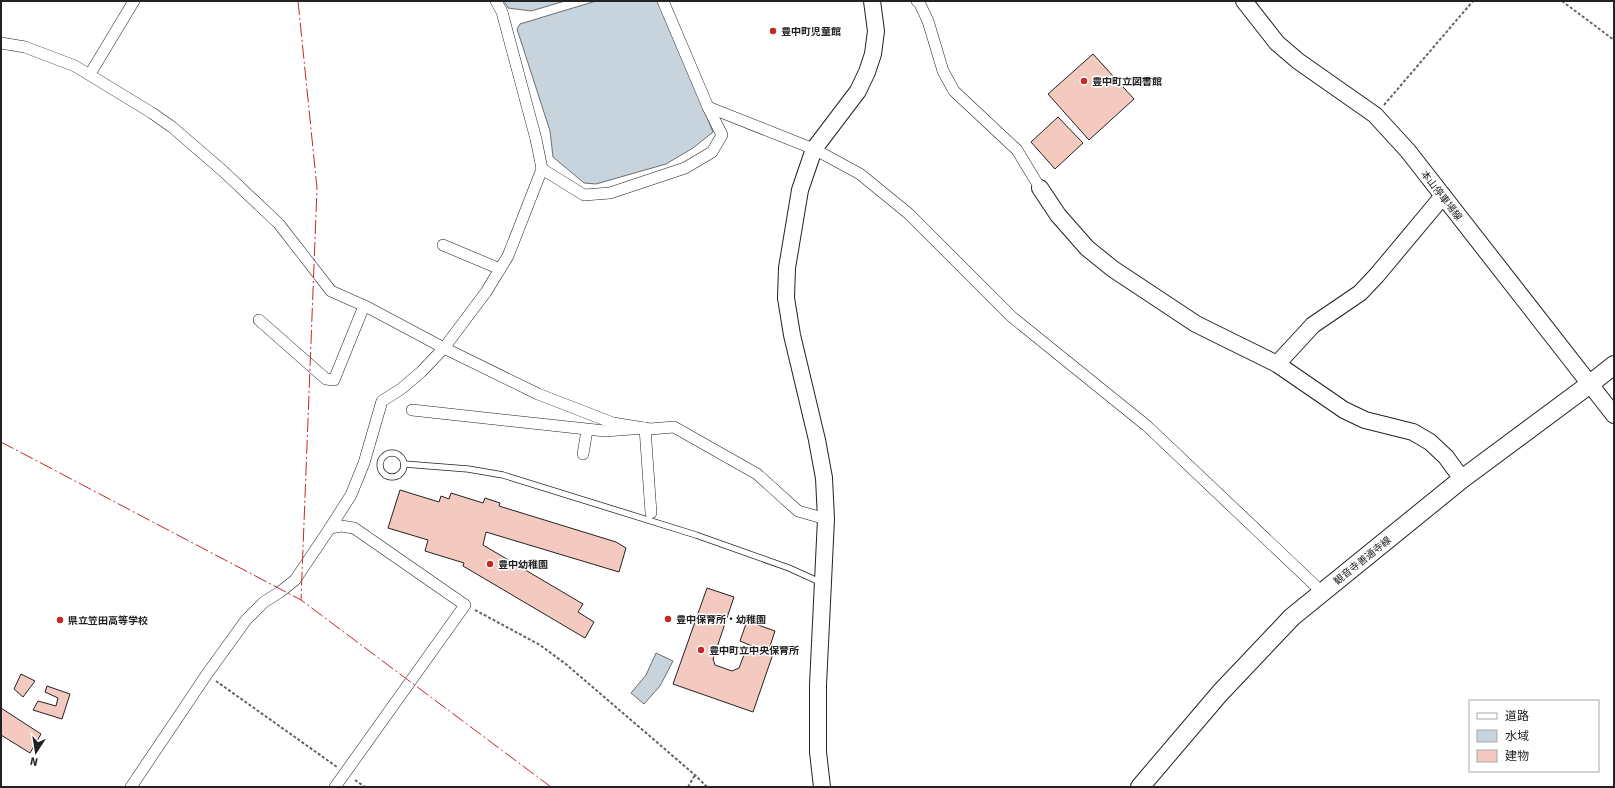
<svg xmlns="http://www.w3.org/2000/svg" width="1615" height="788" viewBox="0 0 1615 788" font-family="Signika,'Noto Sans JP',sans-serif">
<rect width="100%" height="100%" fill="#fff"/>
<g fill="#c7d3dd" stroke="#6f6f6f">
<path d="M504,1H565L531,11L508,8Z"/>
<path d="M596,1H660L713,132L693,148L666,164L596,184L584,183L553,157L550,131L517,29L520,24Z"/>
<path d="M656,653L673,661L660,686L644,704L631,693L646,675Z"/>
</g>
<g fill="#f3c9c0" stroke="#222">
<path d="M1093,54L1134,99L1089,140L1048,94Z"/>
<path d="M1058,117L1083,143L1055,169L1031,142Z"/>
<path d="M400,490L439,502L441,496L449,499L451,493L483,503L485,498L500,503L499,506L616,542L626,548L619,572L486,532L483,545L583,604L578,612L594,622L585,638L463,566L464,563L425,551L428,540L388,528Z"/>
<path d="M707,588L734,597L713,659L715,665L732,671L739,668L747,647L751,649L752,646L740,641L747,621L775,631L769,649L774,651L753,712L673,684Z"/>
<path d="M21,674L35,681L23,697L14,689Z"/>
<path d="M47,686L70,694L62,719L33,710L38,701L56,706L58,698L45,692Z"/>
<path d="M1,708L41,734L30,753L1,735Z"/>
</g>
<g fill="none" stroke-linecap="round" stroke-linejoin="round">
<g stroke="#222" stroke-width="7">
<g id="lane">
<circle cx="392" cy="465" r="12"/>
<path d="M404,464L468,469L503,475L696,535L789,568L822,583"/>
</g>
</g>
<g stroke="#222" stroke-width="12">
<g id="street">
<path d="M917,1L919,2L928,21L943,71L954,91L1017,150L1040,188"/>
<path d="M1,43L25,47L75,66L152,113L172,127L223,171L279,224L331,291L367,307L444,348L538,394L613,423L650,429L674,427L757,474L798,511L826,519"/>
<path d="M90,74L134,1"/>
<path d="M708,107L814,149L860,174L909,214L1012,317L1147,426L1322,592"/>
<path d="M542,169L584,195L610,193L685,168L712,152L722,135L708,107L663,1"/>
<path d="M443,245L500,269"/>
<path d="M259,320L326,379L334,380L364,306"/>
<path d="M412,410L605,431L645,428L651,513"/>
<path d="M583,454L587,430"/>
<path d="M330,528L341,526L354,528L465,605L335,787"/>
<path d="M131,787L207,674L246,620L264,602L280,592L295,580L330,528L351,495L364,463L382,401L401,389L421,372L444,348L486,292L508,256L542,169L536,139L502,12L496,1"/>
</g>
</g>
<g stroke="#222" stroke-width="18">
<g id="secondary">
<path d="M1244,1L1277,43L1298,61L1375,115L1408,151L1614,415"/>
<path d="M1040,188L1058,215L1087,248L1113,269L1196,324L1277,364L1344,410L1365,420L1413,432L1430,442L1446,457L1462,479"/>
<path d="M1277,364L1313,325L1360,293L1377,275L1443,196"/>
<path d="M822,787L818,752V685L826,519L824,478L817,440L792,335L786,298L787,268L800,190L814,149L858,91L867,72L873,54L876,31L872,1"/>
</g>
</g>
<g stroke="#222" stroke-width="20">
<path id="primary" d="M1140,787L1220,693L1292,617L1462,479L1590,384L1614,365"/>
</g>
<g stroke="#646464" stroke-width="2" stroke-dasharray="3 2" stroke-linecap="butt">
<path d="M1562,1L1614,40"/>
<path d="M1384,105L1473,1"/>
<path d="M475,610L540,645L567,665L695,775L707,787"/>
<path d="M216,681L337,767"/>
<path d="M355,780L365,787"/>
<path d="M688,787L695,775"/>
</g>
<use href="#lane" stroke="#fff" stroke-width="5.5"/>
<use href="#street" stroke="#fff" stroke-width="11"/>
<use href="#secondary" stroke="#fff" stroke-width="16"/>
<use href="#primary" stroke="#fff" stroke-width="18"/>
<g stroke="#c62828" stroke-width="1" stroke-dasharray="14 3 2 3" stroke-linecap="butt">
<path d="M298,1L317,188L301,600"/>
<path d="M1,442L301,600L551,787"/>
</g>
</g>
<g fill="#c62828" stroke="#fff" stroke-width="1.5">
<circle cx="773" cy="31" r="4"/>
<circle cx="1084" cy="81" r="4"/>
<circle cx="490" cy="564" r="4"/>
<circle cx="668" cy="619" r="4"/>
<circle cx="60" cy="620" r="4"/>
<circle cx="701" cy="650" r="4"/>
</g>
<g text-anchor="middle" stroke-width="3" stroke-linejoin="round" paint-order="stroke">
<g font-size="10" font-weight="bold" fill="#222" stroke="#fff" text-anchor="start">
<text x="781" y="35">豊中町児童館</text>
<text x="1092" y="85">豊中町立図書館</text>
<text x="498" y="568">豊中幼稚園</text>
<text x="676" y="623">豊中保育所・幼稚園</text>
<text x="68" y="624">県立笠田高等学校</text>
<text x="709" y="654">豊中町立中央保育所</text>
</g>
<g font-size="10" fill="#222" stroke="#fff">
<text transform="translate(1442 195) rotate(52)" y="4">本山停車場線</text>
<text transform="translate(1362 560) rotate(-39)" y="4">観音寺善通寺線</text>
</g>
</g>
<rect width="1615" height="788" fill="none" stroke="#222222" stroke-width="4"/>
<rect x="1469" y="700" width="130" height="72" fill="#ffffff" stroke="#a7a7a7"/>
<rect x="1477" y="713" width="20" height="6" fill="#ffffff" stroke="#a7a7a7"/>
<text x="1505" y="720" font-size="12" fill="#222222">道路</text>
<rect x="1477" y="730" width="20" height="12" fill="#c7d3dd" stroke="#a7a7a7"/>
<text x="1505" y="740" font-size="12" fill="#222222">水域</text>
<rect x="1477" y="750" width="20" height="12" fill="#f3c9c0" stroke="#a7a7a7"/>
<text x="1505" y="760" font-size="12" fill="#222222">建物</text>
<g transform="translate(36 752) rotate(192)" stroke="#ffffff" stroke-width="3" paint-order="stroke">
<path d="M0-3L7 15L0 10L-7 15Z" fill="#222222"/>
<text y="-6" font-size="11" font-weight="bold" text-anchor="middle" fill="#222222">N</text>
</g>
</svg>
